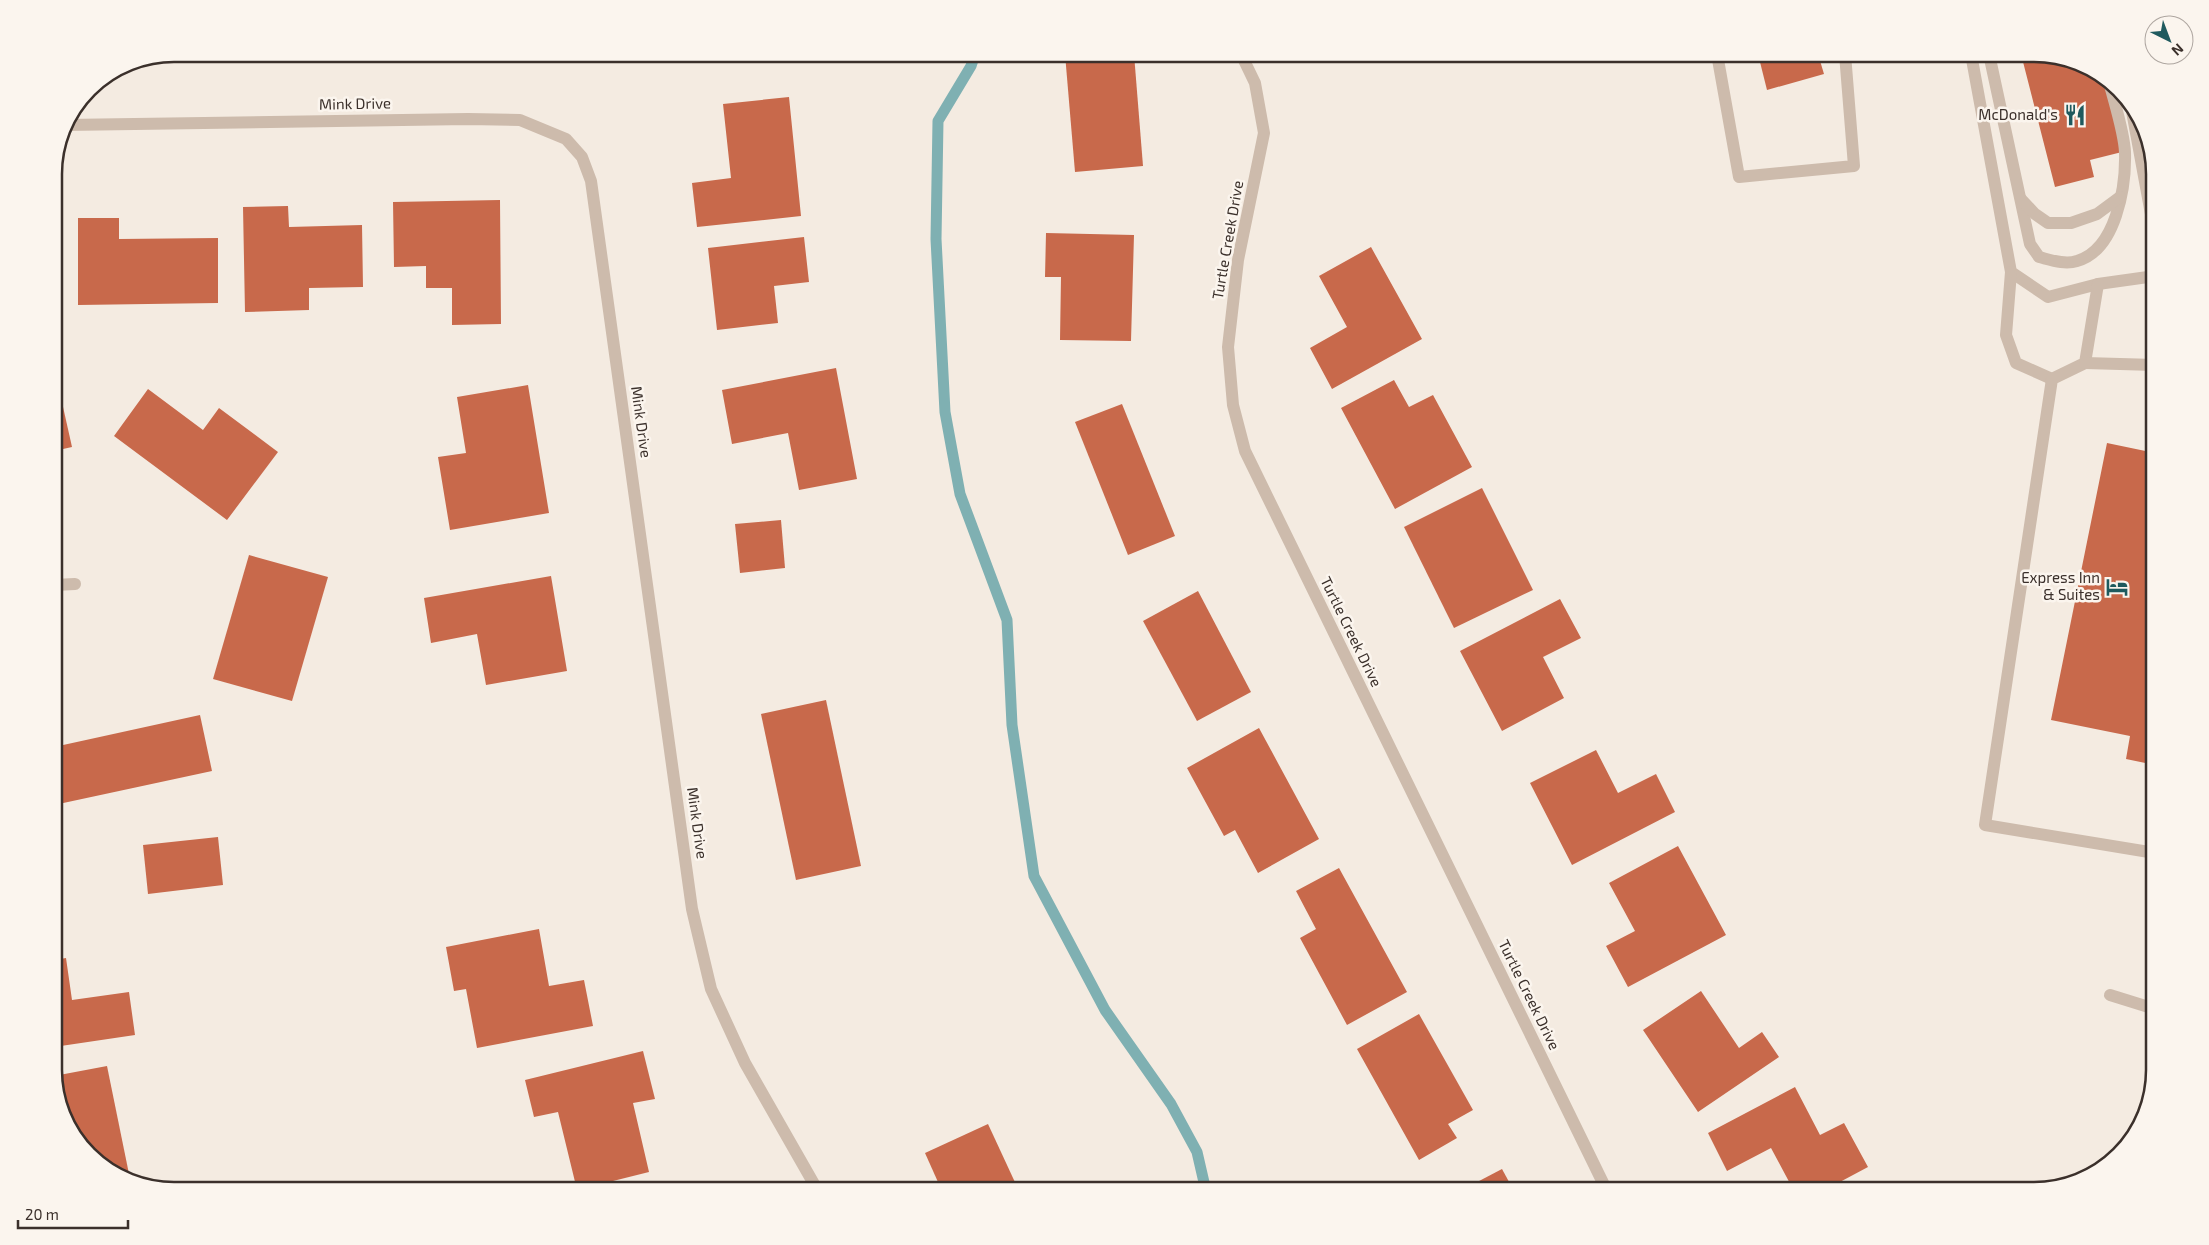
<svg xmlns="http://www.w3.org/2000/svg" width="2209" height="1245" viewBox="0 0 2209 1245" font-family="'Exo 2',sans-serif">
<rect width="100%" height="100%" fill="#f4ebe1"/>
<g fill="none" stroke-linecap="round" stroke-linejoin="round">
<path stroke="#7fb0b2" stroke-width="11" d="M975,54L971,66L938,121L936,239L945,412L960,494L1007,620L1012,725L1034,876L1105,1010L1171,1104L1197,1152L1206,1191"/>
</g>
<g fill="#c8694b">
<path d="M1065,54H1134L1143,166L1075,172Z"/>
<path d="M1758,54H1818L1824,74L1767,90Z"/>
<path d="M2021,54H2035L2095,70L2104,79L2122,152L2090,160L2094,177L2055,187Z"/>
<path d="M789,97L801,216L697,227L692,183L731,178L723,104Z"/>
<path d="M500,200L501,324L452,325V288H426V266L394,267L393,202Z"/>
<path d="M288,206L289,227L362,225L363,287L309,288V310L245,312L243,207Z"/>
<path d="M78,218H119V239L218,238V303L78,305Z"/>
<path d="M1046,233L1134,235L1131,341L1060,340L1061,277H1045Z"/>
<path d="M804,237L809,282L774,286L778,323L717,330L708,248Z"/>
<path d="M1371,247L1422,339L1332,389L1310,348L1347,327L1319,276Z"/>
<path d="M836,368L857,479L799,490L788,433L732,444L722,390Z"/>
<path d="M54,380H57L72,447L54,451Z"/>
<path d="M1394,380L1409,407L1433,395L1472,467L1395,509L1341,408Z"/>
<path d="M528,385L549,513L450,530L438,457L466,453L457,397Z"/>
<path d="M148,389L203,430L219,408L278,452L227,520L114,436Z"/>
<path d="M1122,404L1175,536L1128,555L1075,422Z"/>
<path d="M2107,443L2155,453V765L2126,759L2130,736L2051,720Z"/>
<path d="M1482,488L1533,590L1454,628L1404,527Z"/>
<path d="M781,520L785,568L740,573L735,524Z"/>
<path d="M249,555L328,577L292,701L213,679Z"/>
<path d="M551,576L567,671L486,685L477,634L431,643L424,598Z"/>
<path d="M1198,591L1251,692L1197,721L1143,621Z"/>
<path d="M1560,599L1581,638L1543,657L1564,698L1502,731L1460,651Z"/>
<path d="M826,700L861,866L796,880L761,714Z"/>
<path d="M200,715L212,771L54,805V747Z"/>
<path d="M1259,728L1319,839L1258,873L1235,830L1224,836L1187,768Z"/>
<path d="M1596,750L1618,793L1656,774L1675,812L1572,865L1530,783Z"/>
<path d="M218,837L223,885L148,894L143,845Z"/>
<path d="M1678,846L1726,935L1628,987L1606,946L1635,931L1609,883Z"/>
<path d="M1339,868L1407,992L1347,1025L1300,938L1316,929L1296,891Z"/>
<path d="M539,929L549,986L584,980L593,1026L477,1048L466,989L454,991L446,947Z"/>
<path d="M66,958L72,1000L129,992L135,1035L54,1047V960Z"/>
<path d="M1701,991L1739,1048L1762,1032L1779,1057L1698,1112L1643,1030Z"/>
<path d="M1419,1014L1473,1110L1448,1124L1457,1138L1419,1160L1357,1049Z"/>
<path d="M643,1051L655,1099L633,1103L649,1172L577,1190L558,1112L534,1117L525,1080Z"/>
<path d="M107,1066L129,1174L118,1176L114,1175L74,1137L54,1078V1076Z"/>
<path d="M2150,1073L2154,1074L2139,1131L2129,1141Z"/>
<path d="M1795,1087L1820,1135L1844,1123L1868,1167L1823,1191H1794L1771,1148L1727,1171L1708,1133Z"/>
<path d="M988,1124L1019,1191H942L925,1153Z"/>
<path d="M1502,1169L1514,1191H1460Z"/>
</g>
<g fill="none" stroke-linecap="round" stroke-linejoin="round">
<g stroke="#cdbbac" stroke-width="12">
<path d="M1717,54L1739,177L1854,166L1845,54"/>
<path d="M1971,54L2011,272L2048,297L2098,284L2155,276"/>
<path d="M1989,54L2030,244L2039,257C2051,260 2065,265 2077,261C2116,250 2126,187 2125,152C2124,132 2115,105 2110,85"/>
<path d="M2131,106L2155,236"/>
<path d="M2021,199L2035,214L2048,223H2071L2097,214L2120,197"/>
<path d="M2011,272L2006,335L2016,363L2052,379"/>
<path d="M2098,284L2085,363L2052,379L1985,825L2155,853"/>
<path d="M2085,363L2155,365"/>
<path d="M2110,995L2155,1009"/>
</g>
<g stroke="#cdbbac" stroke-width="12">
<path d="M1241,54L1255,83L1264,133L1238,260L1228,347L1233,405L1245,451L1607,1191"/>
<path d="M65,125L468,119L520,120L566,139L582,157L591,181L692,909L711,989L745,1063L818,1191"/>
<path d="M54,585L75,584"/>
</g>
</g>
<defs>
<g id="restaurant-bare" transform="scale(1.725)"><path d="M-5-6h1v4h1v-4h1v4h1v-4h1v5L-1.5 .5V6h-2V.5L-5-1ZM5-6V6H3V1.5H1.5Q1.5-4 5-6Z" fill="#1f5a5e" stroke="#fbf5ee" stroke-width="2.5" paint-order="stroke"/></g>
<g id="hotel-bare" transform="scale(1.725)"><path d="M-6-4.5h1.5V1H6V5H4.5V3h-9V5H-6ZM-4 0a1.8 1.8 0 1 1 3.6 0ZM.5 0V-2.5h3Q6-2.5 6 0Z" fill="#1f5a5e" stroke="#fbf5ee" stroke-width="2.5" paint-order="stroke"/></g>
</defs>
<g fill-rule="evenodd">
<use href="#restaurant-bare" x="2075" y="115"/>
<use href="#hotel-bare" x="2117" y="587"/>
</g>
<g text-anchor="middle" stroke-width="5" stroke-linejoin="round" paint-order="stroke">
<g font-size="15" fill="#3b302b" stroke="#fbf5ee">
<text transform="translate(355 104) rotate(-1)" y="5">Mink Drive</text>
<text transform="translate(1228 240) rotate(-80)" y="5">Turtle Creek Drive</text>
<text transform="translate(641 422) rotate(82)" y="5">Mink Drive</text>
<text transform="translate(1351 632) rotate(64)" y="5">Turtle Creek Drive</text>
<text transform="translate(697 823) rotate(82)" y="5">Mink Drive</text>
<text transform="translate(1529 995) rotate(64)" y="5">Turtle Creek Drive</text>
</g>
<g font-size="15" fill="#3b302b" stroke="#fbf5ee" text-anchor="end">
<text x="2058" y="120">McDonald's</text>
<text x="2100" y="583">Express Inn<tspan x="2100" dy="17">&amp; Suites</tspan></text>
</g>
</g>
<path d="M0 0H2209V1245H0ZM174 62H2034A112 112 0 0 1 2146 174V1070A112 112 0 0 1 2034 1182H174A112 112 0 0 1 62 1070V174A112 112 0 0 1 174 62Z" fill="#fbf5ee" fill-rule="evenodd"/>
<path fill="none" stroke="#3b302b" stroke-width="2.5" d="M174 62H2034A112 112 0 0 1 2146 174V1070A112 112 0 0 1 2034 1182H174A112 112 0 0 1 62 1070V174A112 112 0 0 1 174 62Z"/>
<g transform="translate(2169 40) rotate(138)"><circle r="24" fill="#fbf5ee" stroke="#aea6a0"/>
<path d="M0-4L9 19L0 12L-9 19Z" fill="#1f5a5e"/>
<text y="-8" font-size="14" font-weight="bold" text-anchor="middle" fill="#3b302b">N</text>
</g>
<path d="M18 1220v8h110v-8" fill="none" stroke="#3b302b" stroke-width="2.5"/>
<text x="25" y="1220" font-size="15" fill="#3b302b" stroke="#fbf5ee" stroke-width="4" paint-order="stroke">20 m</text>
</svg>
